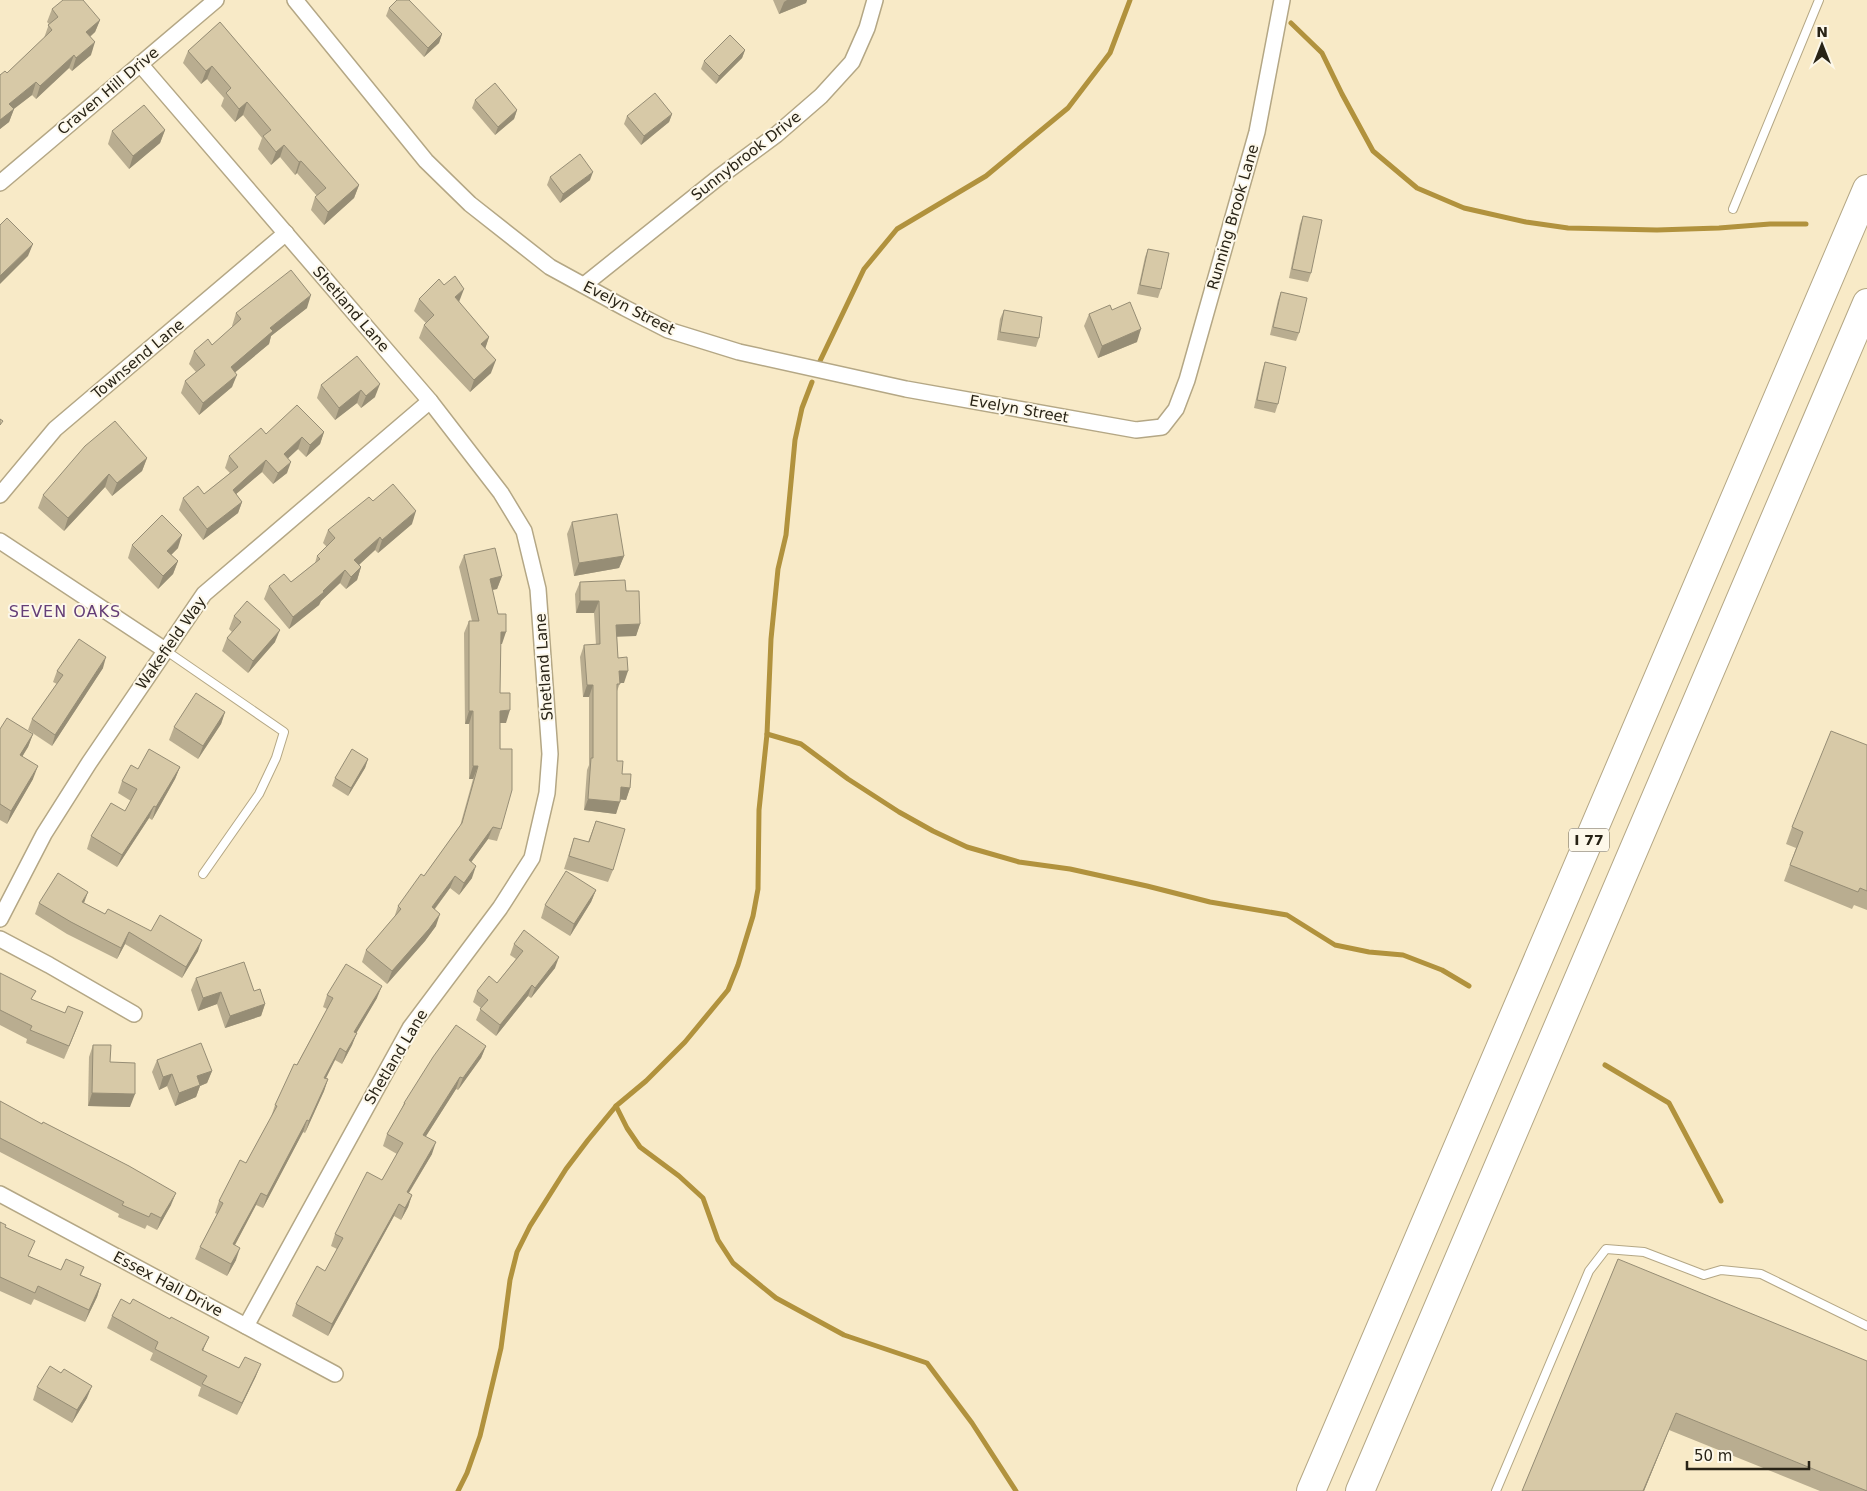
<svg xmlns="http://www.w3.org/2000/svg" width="1867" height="1491" viewBox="0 0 1867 1491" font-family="'DejaVu Sans',sans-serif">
<rect width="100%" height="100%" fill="#f8eac7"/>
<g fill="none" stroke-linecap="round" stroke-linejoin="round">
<g stroke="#b1923d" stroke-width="5">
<path d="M1291,23L1322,53L1342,94L1373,151L1417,188L1464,208L1526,222L1568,228L1657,230L1719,228L1770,224H1806"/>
<path d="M820,361L864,269L897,229L986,176L1068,108L1110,53L1130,0"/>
<path d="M767,734L801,744L848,779L899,812L933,831L967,847L1019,862L1070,869L1147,886L1210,902L1287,915L1335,945L1369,952L1403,955L1442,970L1469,986"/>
<path d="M1605,1065L1669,1103L1721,1201"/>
<path d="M616,1106L627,1128L640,1147L679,1176L703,1198L718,1240L733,1263L776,1298L844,1335L927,1363L972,1423L1016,1491"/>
<path d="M458,1491L467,1473L480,1436L501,1348L510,1280L517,1252L530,1226L566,1169L588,1140L616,1106L646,1081L685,1042L728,990L738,965L753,916L758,889L759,810L767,734L771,639L778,569L786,535L795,440L802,408L812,382"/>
</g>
<g stroke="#b4a785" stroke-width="10">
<g id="lane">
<path d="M1733,209L1819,0"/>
<path d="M165,650L284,732L276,758L259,794L203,874"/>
<path d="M1496,1491L1589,1271L1606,1249L1644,1252L1704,1275L1721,1270L1761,1274L1867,1326"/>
</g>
</g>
<g stroke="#b4a785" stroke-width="18">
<g id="street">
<path d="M295,0L426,161L470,204L550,267L625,308L668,330L739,352L906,389L1136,430L1162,427L1176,409L1187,380L1257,132L1282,0"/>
<path d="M140,64L430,401L501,493L524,531L538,589L550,754L547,793L532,858L500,908L410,1028L246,1326"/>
<path d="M0,183L216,0"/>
<path d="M584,285L719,177L776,135L821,96L852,62L867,28L875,0"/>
<path d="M0,495L55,429L286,233"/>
<path d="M0,541L165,650"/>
<path d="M0,919L44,834L89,763L204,594L430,401"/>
<path d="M0,939L49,965L134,1014"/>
<path d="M0,1194L335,1374"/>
</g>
</g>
<g stroke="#b4a785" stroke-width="30">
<g id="highway">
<path d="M1311,1491L1867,189"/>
<path d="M1360,1491L1867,303"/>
</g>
</g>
<use href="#lane" stroke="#fff" stroke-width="8"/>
<use href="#street" stroke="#fff" stroke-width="15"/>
<use href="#highway" stroke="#fff" stroke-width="28"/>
</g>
<g fill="#b9ad90">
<path d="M773,0H807L806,3L779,14Z"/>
<path d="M389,8L442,34L439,43L424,57L386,16Z"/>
<path d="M52,9L100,20L95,32L90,37L91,55L72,71L69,68L36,99L32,95L14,109L9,122L0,129V75L7,73L44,38L49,24L47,22Z"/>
<path d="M220,22L359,185L354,198L324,225L311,210L315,197L317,196L297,173L295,175L280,157L271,165L258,149L262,138L243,115L235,122L221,106L224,98L207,79L201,84L183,63L188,51Z"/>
<path d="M745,50L742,58L716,84L701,69L704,61Z"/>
<path d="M475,100L517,110L514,119L495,135L472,108Z"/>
<path d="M672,114L669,122L641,145L624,124L627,116Z"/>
<path d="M165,130L160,143L129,169L108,144L112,131Z"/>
<path d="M550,177L590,180L560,203L547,185Z"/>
<path d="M1303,216L1311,273L1308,282L1289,278L1300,224Z"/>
<path d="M1148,249L1161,289L1158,298L1137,294L1145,257Z"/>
<path d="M444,285L489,337L485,349L491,373L470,392L419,338L424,325L426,323L414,311L419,299Z"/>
<path d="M1281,292L1299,333L1296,341L1270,335L1278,300Z"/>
<path d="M307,308L271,336L269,344L235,372L232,387L199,415L181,393L185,381L196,372L189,364L194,351L212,345L233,327L232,326L236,313Z"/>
<path d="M1004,310L1039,338L1036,347L997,340L1000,319Z"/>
<path d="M1112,310L1137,342L1098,358L1084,326L1089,314Z"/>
<path d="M357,356L375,397L361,408L357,403L335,420L317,398L321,385Z"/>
<path d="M1265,362L1278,404L1275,413L1254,408L1262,371Z"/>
<path d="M324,432L320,444L306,457L298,449L288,458L287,473L273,484L262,472L236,494L242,502L238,513L203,540L179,510L183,498L204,494L230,473L225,468L229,456L266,434Z"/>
<path d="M147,458L142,471L112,496L105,487L64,531L38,508L43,495Z"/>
<path d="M373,501L412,524L378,553L375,550L359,565L361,567L357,580L346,589L340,583L321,601L319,605L289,629L264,599L269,586L291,582L315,563L317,556L327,547L323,543L328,530Z"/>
<path d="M572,522L624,556L619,568L574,576L567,534Z"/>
<path d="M132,545L178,548L171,555L178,561L173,574L158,589L128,558Z"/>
<path d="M464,555L502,576L497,589L492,590L502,644H500V693L506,723H500L501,829L497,841L488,839L471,862L472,878L459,895L450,888L435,909L436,926L425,941L387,984L362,962L366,950L394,918L398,906L424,876L460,826L473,779H469V724H465L464,633L469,621H472L459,567Z"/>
<path d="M580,582L626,591L640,624L636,636H617L618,658L624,683H620L617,691V761L622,774L630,788L626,800L620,799L616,814L584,810L587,770L589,765V697H583L580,657L584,645H596L594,613H576L575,594Z"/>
<path d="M234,616L275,642L248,673L222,651L227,638L232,632L229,629Z"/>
<path d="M103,668L52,746L28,730L32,719L57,684L53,682L57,671Z"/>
<path d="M225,712L221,724L198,759L169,740L174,727Z"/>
<path d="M0,729L33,734L28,747L22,757L33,779L7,824L0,820Z"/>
<path d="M1867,745V910L1854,905L1852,909L1784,881L1796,848L1786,844L1792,827Z"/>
<path d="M368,759L365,768L348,796L332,786L335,778Z"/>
<path d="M180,767L175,779L152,820L149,818L117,867L87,849L91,836L125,811L131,801L118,793L122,781L138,769Z"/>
<path d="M596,821L613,870L608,882L564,869L574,838L588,842Z"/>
<path d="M596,890L591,902L570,936L541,918L545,905Z"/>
<path d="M39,903H84L105,914L151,931L198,951L182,978L125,944L117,959L67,934L35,914Z"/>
<path d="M514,944L555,968L531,998L528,996L496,1036L476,1020L481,1008L473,1002L477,991L497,983L516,959L510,955Z"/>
<path d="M0,973L32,1000L65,1013L83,1012L64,1059L26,1043L27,1039L0,1025Z"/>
<path d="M196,978L254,991L265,1004L261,1016L225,1028L217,1004L198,1011L191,990Z"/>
<path d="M327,995L377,998L356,1033L352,1045L342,1064L335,1060L326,1078L328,1079L324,1091L305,1133L303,1132L263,1208L256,1205L235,1245L236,1260L227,1276L195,1259L200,1247L217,1214L215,1213L219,1201L246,1163L271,1117L275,1105L327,1009L323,1007Z"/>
<path d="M93,1045L110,1062L130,1107L88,1106L89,1057Z"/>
<path d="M486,1046L481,1058L458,1090L456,1089L426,1136L432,1154L409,1193L412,1195L408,1207L401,1220L394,1216L328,1336L292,1316L296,1304L325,1271L337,1249L331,1246L335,1234L382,1180L397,1154L383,1146L387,1134L401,1110L404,1103Z"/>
<path d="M157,1060L212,1071L207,1083L200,1086L196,1097L175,1106L167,1086L159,1090L152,1072Z"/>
<path d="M0,1101L171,1205L157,1230L147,1225L145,1229L118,1217L119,1214L0,1152Z"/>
<path d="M0,1222L5,1227L29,1256L61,1270L84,1267L81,1275L101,1284L97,1297L85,1322L34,1299L31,1305L0,1291Z"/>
<path d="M1618,1259L1867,1491H1820L1669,1430L1644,1491H1522Z"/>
<path d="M112,1316L204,1348L203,1351L256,1376L237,1415L198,1396L201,1387L150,1360L153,1353L107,1328Z"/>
<path d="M37,1387L87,1398L72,1423L33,1400Z"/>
</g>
<g fill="#968d75">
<path d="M787,0H807L806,3L779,14L784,2Z"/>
<path d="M100,20L95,32L81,44L86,32Z"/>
<path d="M442,34L439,43L424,57L428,48Z"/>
<path d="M95,42L91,55L72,71L76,58Z"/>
<path d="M745,50L742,58L716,84L719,76Z"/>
<path d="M74,55L69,68L36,99L40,86Z"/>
<path d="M212,66L207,79L201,84L206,71Z"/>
<path d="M36,82L32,95L7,114L14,109L9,122L0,129V120L9,104Z"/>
<path d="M247,102L243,115L235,122L239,109Z"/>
<path d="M517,110L514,119L495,135L498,127Z"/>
<path d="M672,114L669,122L641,145L644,136Z"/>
<path d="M165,130L160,143L129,169L133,156Z"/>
<path d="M284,145L280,157L271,165L276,152Z"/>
<path d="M301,161L297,173L295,175L299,162Z"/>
<path d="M593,172L590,180L560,203L563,194Z"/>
<path d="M359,185L354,198L324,225L328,212Z"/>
<path d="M33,244L28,256L0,284V276Z"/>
<path d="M464,289L459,302L450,310L455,297Z"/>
<path d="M311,295L307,308L271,336L269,344L226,380L231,367L270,328Z"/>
<path d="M1141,329L1137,342L1098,358L1102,346Z"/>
<path d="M489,337L485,349L481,344Z"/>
<path d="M496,360L491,373L470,392L474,380Z"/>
<path d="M237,375L232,387L199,415L203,403Z"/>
<path d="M380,384L375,397L361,408L366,396Z"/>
<path d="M361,390L357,403L335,420L339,408Z"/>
<path d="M324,432L320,444L306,457L310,445Z"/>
<path d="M302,437L298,449L280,466L284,454Z"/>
<path d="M147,458L142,471L112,496L117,483Z"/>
<path d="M266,460L262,472L228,501L233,490Z"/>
<path d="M291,462L287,473L273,484L278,473Z"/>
<path d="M109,474L105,487L64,531L68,518Z"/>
<path d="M242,502L238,513L203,540L207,529Z"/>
<path d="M416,511L412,524L378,553L382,540Z"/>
<path d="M182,535L178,548L163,563L167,551Z"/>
<path d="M380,537L375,550L350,573L354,560Z"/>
<path d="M624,556L619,568L574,576L579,563Z"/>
<path d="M178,561L173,574L158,589L163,576Z"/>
<path d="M361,567L357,580L346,589L351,577Z"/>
<path d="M345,570L340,583L321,601L319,605L289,629L293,617Z"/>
<path d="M502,576L497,589L486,591L490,579Z"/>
<path d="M580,601H599L594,613H576Z"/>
<path d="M640,624L636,636L612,637L616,625Z"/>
<path d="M280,630L275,642L248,673L253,661Z"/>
<path d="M501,632H506L502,644H496Z"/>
<path d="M106,657L103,668L52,746L55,735Z"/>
<path d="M619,671H628L624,683H614Z"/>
<path d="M587,685H593L589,697H583Z"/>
<path d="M510,710L506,723H496L500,711Z"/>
<path d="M469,711H473L469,724H465Z"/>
<path d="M225,712L221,724L198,759L203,746Z"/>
<path d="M33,734L28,747L15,768L20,755Z"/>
<path d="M368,759L365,768L348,796L351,788Z"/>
<path d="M38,766L33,779L7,824L11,811Z"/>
<path d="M473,766H478L473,779H469Z"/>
<path d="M180,767L175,779L152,820L156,807Z"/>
<path d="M621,787L630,788L626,800L617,799Z"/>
<path d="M588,799L620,802L616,814L584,810Z"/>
<path d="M154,806L149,818L117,867L122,855Z"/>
<path d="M493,827L488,839L464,872L469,860Z"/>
<path d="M476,866L472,878L459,895L464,883Z"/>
<path d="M455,876L450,888L427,919L432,907Z"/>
<path d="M596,890L591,902L570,936L574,924Z"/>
<path d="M88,892L84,903L82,902Z"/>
<path d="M440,914L436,926L425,941L387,984L392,971Z"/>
<path d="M129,932L125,944L117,959L121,948Z"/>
<path d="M202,940L198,951L182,978L186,967Z"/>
<path d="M559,957L555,968L531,998L535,988Z"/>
<path d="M532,985L528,996L496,1036L500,1025Z"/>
<path d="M382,986L377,998L350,1044L354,1032Z"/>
<path d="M221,992L217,1004L198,1011L203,998Z"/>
<path d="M265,1004L261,1016L225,1028L230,1016Z"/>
<path d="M83,1012L78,1025L64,1059L69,1046Z"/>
<path d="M357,1033L352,1045L342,1064L346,1052Z"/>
<path d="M486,1046L481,1058L458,1090L463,1078Z"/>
<path d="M340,1048L335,1060L320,1090L324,1078Z"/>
<path d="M212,1071L207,1083L200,1086L196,1097L175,1106L179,1093L197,1076Z"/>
<path d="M172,1074L167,1086L159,1090L163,1077Z"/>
<path d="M460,1077L456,1089L419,1147L423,1135Z"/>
<path d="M328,1079L324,1091L305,1133L309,1121Z"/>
<path d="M92,1093L135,1094L130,1107L88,1106Z"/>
<path d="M307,1120L303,1132L263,1208L267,1196Z"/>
<path d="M436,1142L432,1154L402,1204L407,1192Z"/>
<path d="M176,1193L171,1205L157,1230L161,1218Z"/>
<path d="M261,1193L256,1205L229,1256L233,1244Z"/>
<path d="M412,1195L408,1207L401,1220L405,1208Z"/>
<path d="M399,1204L394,1216L328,1336L332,1324Z"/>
<path d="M240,1248L236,1260L227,1276L231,1264Z"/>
<path d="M101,1284L97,1297L85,1322L89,1310Z"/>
<path d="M209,1337L204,1348L197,1362L202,1350Z"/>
<path d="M261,1364L256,1376L237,1415L242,1403Z"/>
<path d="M92,1386L87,1398L72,1423L77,1410Z"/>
<path d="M1676,1413L1669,1430L1644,1491H1643Z"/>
</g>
<g fill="#d7c9a7" stroke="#968d75">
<path d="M63,0H83L100,20L86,32L95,42L76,58L74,55L40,86L36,82L9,104L14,109L0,120V75L5,71L7,73L52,30L48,25L58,17L52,9Z"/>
<path d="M397,0H409L442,34L428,48L389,8Z"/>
<path d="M220,22L359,185L328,212L315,197L326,188L301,161L299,162L284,145L276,152L263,136L271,130L247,102L239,109L226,93L231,88L212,66L206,71L188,51Z"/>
<path d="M730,35L745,50L719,76L704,61Z"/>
<path d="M495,83L517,110L498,127L475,100Z"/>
<path d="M655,93L672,114L644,136L627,116Z"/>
<path d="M144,105L165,130L133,156L112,131Z"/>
<path d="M580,154L593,172L563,194L550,177Z"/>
<path d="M1303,216L1322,220L1311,273L1292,269Z"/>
<path d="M7,218L33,244L0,276V225Z"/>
<path d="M1148,249L1169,253L1161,289L1140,285Z"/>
<path d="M291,270L311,295L270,328L273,331L231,367L237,375L203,403L185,381L205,365L194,351L208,339L212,345L241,319L236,313Z"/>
<path d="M455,276L464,289L455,297L489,337L481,344L496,360L474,380L424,325L434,315L419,299L439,279L444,285Z"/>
<path d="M1281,292L1307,298L1299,333L1273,327Z"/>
<path d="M1130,302L1141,329L1102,346L1089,314L1110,305L1112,310Z"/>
<path d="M1004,310L1042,317L1039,338L1000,332Z"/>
<path d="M357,356L380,384L366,396L361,390L339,408L321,385Z"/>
<path d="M1265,362L1286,367L1278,404L1257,400Z"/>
<path d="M297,405L324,432L310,445L302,437L284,454L291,462L278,473L266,460L233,490L242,502L207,529L183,498L198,486L204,494L238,467L229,456L261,428L266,434Z"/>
<path d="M0,419L3,421L0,425Z"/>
<path d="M115,421L147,458L117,483L109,474L68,518L43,495L85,446Z"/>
<path d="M393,484L416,511L382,540L380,537L354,560L361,567L351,577L345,570L323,591L324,592L293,617L269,586L284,574L291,582L320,559L317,556L335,538L328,530L369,497L373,501Z"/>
<path d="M617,514L624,556L579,563L572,522Z"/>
<path d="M162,515L182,535L167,551L178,561L163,576L132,545Z"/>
<path d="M495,548L502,576L490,579L498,614H506V632H501L500,693H510V710L500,711V749H512V790L501,829L493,827L469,860L476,866L464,883L455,876L432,907L440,914L429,929L392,971L366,950L401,909L398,906L421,874L424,876L462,823L478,766H473V711H469V621H479L464,555Z"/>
<path d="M625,580L626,591H639L640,624L616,625L618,658L627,657L628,671H619L620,684H617V761H623L622,774H631L630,788L621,787L620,802L588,799L591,758H593V685H587L584,645L600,644L599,601H580V582Z"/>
<path d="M247,601L280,630L253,661L227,638L241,622L234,616Z"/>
<path d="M79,639L106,657L55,735L32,719L63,675L57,671Z"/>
<path d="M196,693L225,712L203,746L174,727Z"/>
<path d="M7,718L33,734L20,755L38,766L11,811L0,804V729Z"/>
<path d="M1831,731L1867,745V891L1860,888L1858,892L1790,865L1803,832L1792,827Z"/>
<path d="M149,749L180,767L156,807L154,806L122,855L91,836L111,803L125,811L137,789L122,781L131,765L138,769Z"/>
<path d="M352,749L368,759L351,788L335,778Z"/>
<path d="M596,821L625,829L613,870L569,856L574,838L589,842Z"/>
<path d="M566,871L596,890L574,924L545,905Z"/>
<path d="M58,873L88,892L82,902L105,914L108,909L151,931L160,915L202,940L186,967L129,932L121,948L71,922L39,903Z"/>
<path d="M524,930L559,957L535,988L532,985L500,1025L480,1009L488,1000L477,991L489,976L497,983L523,951L514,944Z"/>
<path d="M244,962L254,991L260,989L265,1004L230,1016L221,992L203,998L196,978Z"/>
<path d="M346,964L382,986L354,1032L357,1033L346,1052L340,1048L324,1078L328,1079L309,1121L307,1120L267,1196L261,1193L233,1244L240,1248L231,1264L200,1247L223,1203L219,1201L240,1160L246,1163L277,1106L275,1105L294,1064L297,1065L333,998L327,995Z"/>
<path d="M0,973L36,991L31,999L65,1013L68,1006L83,1012L69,1046L30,1030L32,1026L0,1010Z"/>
<path d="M456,1025L486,1046L463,1078L460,1077L423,1135L436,1142L407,1192L412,1195L405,1208L399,1204L332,1324L296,1304L317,1266L325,1271L343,1238L335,1234L367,1172L382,1180L403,1143L387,1134L405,1103H404L433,1057Z"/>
<path d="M201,1043L212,1071L197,1076L200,1085L179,1093L172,1074L163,1077L157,1060Z"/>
<path d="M93,1045H111L110,1062L135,1063V1094L92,1093Z"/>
<path d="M0,1101L42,1124L43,1122L129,1166L176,1193L161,1218L151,1213L149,1217L122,1205L124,1202L0,1138Z"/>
<path d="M0,1222L6,1225L5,1227L35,1241L28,1256L61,1270L66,1259L84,1267L80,1275L101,1284L89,1310L38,1286L35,1293L0,1277Z"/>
<path d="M1618,1259L1867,1361V1491L1676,1413L1643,1491H1522Z"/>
<path d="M121,1299L130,1304L133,1299L170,1319L171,1317L209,1337L202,1350L239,1368L245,1357L261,1364L242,1403L202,1384L207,1376L155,1349L158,1342L112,1316Z"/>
<path d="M50,1366L61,1373L64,1369L92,1386L77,1410L37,1387Z"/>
</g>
<g text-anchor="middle" stroke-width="4" stroke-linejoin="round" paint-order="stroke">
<rect fill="#fdf8ea" stroke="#686356" stroke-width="1" x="1569" y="828.5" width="40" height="23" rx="4"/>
<g font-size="14" font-weight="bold" fill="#282316">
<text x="1589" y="845">I 77</text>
</g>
<g font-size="15" fill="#282316" stroke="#fdf8ea">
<text transform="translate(108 91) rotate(-40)" y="5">Craven Hill Drive</text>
<text transform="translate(746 156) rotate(-38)" y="5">Sunnybrook Drive</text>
<text transform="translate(1233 217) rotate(-74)" y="5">Running Brook Lane</text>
<text transform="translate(629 308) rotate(27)" y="5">Evelyn Street</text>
<text transform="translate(351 309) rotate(49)" y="5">Shetland Lane</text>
<text transform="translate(138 359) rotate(-40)" y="5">Townsend Lane</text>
<text transform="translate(1019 409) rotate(10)" y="5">Evelyn Street</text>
<text transform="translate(171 643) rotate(-55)" y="5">Wakefield Way</text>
<text transform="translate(544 667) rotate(-94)" y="5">Shetland Lane</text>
<text transform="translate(396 1057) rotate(-59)" y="5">Shetland Lane</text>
<text transform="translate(168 1284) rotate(28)" y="5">Essex Hall Drive</text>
</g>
<g font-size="16" letter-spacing="1" fill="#653e77" stroke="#fdf8ea">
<text x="65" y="617">SEVEN OAKS</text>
</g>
</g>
<g transform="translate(1822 45)" stroke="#fdf8ea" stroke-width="4" paint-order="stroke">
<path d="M0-4L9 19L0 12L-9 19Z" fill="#282316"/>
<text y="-8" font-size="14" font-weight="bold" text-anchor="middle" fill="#282316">N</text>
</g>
<path d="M1687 1461v8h122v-8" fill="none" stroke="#282316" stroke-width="2.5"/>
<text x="1694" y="1461" font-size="15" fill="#282316" stroke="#fdf8ea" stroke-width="4" paint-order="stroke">50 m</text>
</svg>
